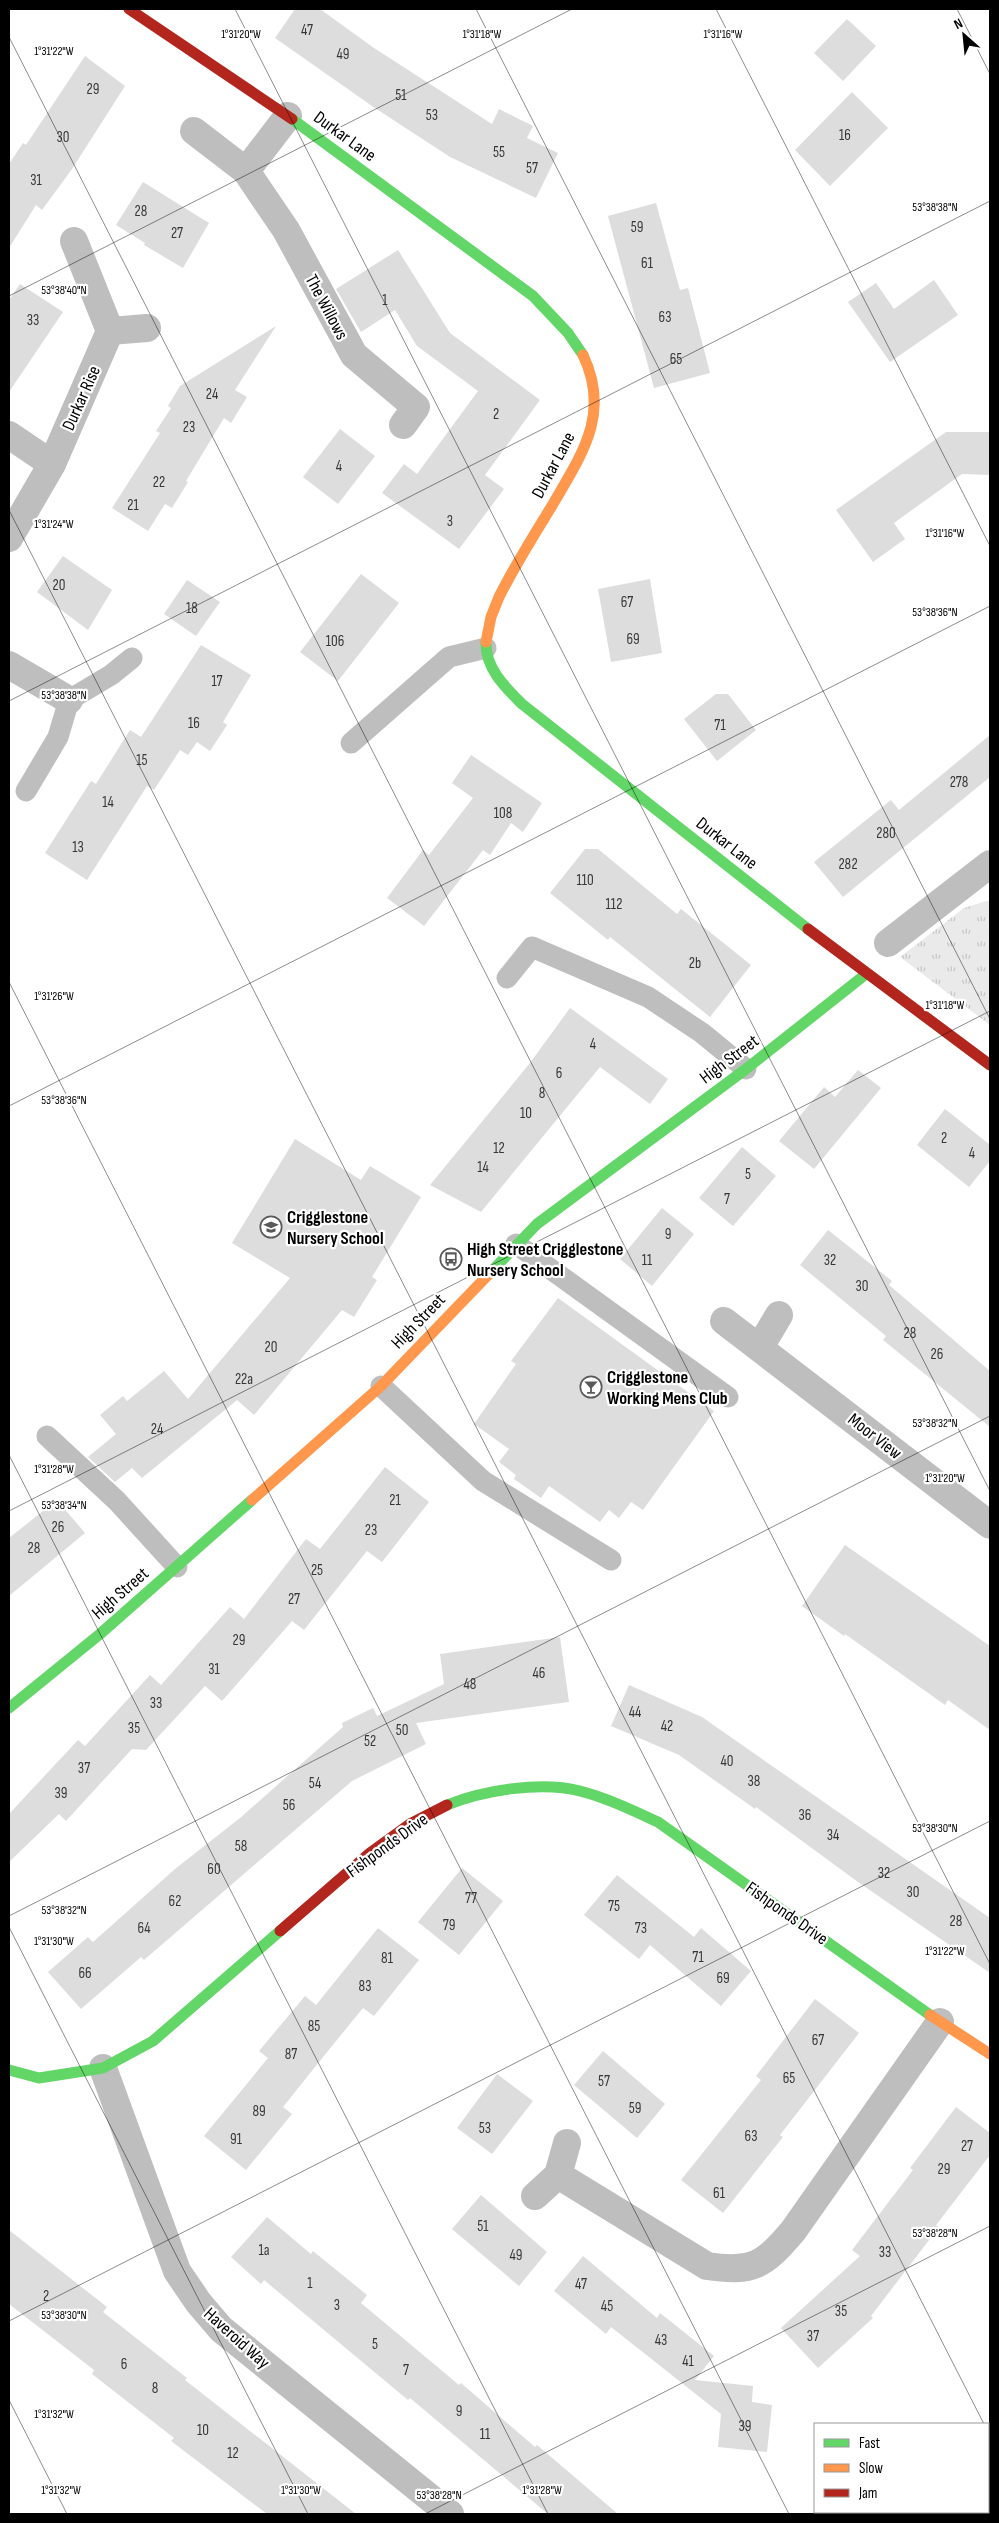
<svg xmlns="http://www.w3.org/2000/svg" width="999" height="2523" viewBox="0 0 999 2523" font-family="'Sofia Sans Condensed',sans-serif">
<defs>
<pattern id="grass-tufts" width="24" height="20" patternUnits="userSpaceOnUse" patternTransform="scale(1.25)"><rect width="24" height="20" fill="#eaeaea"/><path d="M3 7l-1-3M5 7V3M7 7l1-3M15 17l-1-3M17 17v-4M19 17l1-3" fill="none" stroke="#c7c7c7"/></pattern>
</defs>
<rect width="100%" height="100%" fill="#fff"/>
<path fill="url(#grass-tufts)" d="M986,901H990V1025L900,957L964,908Z"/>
<g fill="#ddd">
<path d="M295,9H320L374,48L492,124L499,109L533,126L527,138L558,153L536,198L450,157L372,106L275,38Z"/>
<path d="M847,19L876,46L843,81L814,53Z"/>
<path d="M85,56L125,86L72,169L42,210L36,205L9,248V164L23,143L26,145Z"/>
<path d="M852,92L888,128L830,186L795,150Z"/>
<path d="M143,182L209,223L183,268L144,245L145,243L116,225Z"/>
<path d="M656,203L680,290L688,288L710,373L654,388L608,216Z"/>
<path d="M398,250L450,333L540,400L485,475L504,489L459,549L382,493L404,464L417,474L478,391L417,346L395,310L361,332L336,289Z"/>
<path d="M934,280L958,315L890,362L848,302L876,283L894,309Z"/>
<path d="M20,284L63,312L9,392V300Z"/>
<path d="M276,326L235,390L247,397L231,423L224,418L186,481L188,482L172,508L165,504L148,531L112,508L160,433L156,431L171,408L168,406L180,386Z"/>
<path d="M340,429L375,456L338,504L303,477Z"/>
<path d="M946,432H990V475L962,474L894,523L905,539L873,562L836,510Z"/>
<path d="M63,556L112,590L88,630L37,592Z"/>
<path d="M361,574L399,603L338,681L300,652Z"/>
<path d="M650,579L662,653L611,662L598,589Z"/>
<path d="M187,580L220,602L196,636L164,614Z"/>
<path d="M201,645L251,675L223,722L227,725L210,751L197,742L188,755L180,750L154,790L147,786L87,880L45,853L91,781L96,784L130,730L141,737Z"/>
<path d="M716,694H728L756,730L717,761L684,719Z"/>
<path d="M990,735V777L843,897L814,862L891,800L899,810Z"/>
<path d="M471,755L542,803L523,832L511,823L490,855L483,850L424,926L387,898L423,850L429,855L473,798L452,783Z"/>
<path d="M585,849H598L677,914L681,909L751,965L710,1017L610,937L608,940L550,893Z"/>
<path d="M570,1008L668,1079L650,1104L600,1067L481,1212L430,1185L530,1063Z"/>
<path d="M858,1070L881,1088L814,1169L779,1141L824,1087L835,1097Z"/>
<path d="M945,1109L990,1145V1161L969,1187L917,1145Z"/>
<path d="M295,1139L361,1180L370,1166L421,1197L372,1277L377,1280L354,1317L342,1310L254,1415L237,1400L142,1478L132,1468L115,1482L88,1457L116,1434L100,1415L123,1396L127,1401L164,1371L188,1399L290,1278L232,1243Z"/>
<path d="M742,1147L776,1176L733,1226L699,1198Z"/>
<path d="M662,1208L694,1234L652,1286L620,1259Z"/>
<path d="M828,1230L892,1281L889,1285L990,1371V1427L883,1340L886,1336L800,1265Z"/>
<path d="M558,1298L714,1411L643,1510L631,1502L619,1518L609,1510L600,1522L549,1486L541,1498L514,1479L516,1475L499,1462L509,1449L474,1424L516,1364L511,1361Z"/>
<path d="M385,1467L429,1502L382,1562L367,1551L304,1630L292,1621L222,1701L205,1686L146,1750L132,1749L66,1821L59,1814L9,1862V1814L78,1740L85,1746L150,1675L161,1685L230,1607L244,1619L306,1539L320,1549Z"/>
<path d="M57,1500L85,1533L9,1596V1538Z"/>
<path d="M845,1545L990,1646V1730L948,1700L945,1705L845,1634L844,1636L802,1606Z"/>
<path d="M560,1637L569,1702L416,1723L426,1744L352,1781L144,1960L141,1957L81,2009L48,1972L88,1937L93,1942L175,1869L240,1818L343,1727L342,1723L373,1708L377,1716L444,1684L440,1654Z"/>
<path d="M629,1685L702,1717L990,1918V1973L858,1882L756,1807L755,1809L679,1755L611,1726Z"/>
<path d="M462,1868L503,1901L459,1955L418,1922Z"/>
<path d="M617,1875L694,1937L701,1928L751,1971L721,2006L650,1945L639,1959L584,1915Z"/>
<path d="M378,1928L419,1960L374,2016L363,2008L323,2057L283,2107L292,2114L246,2170L204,2136L268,2058L259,2051L305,1996L316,2005Z"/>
<path d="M815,1999L859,2033L780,2135L783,2137L723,2213L681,2180L761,2080L756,2076Z"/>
<path d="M603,2051L665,2104L637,2138L574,2085Z"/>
<path d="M497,2074L533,2101L492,2154L457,2128Z"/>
<path d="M956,2107L990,2133V2155L936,2225L939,2227L871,2316L873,2318L818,2368L781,2328L860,2256L852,2250L913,2170L910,2168Z"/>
<path d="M481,2195L547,2252L519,2286L452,2229Z"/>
<path d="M267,2217L311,2254L313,2251L367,2295L361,2303L459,2385L461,2383L535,2447L537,2445L618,2514H548L410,2398L408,2400L264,2280L261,2284L231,2257Z"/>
<path d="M9,2230L107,2307L103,2312L187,2378L185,2380L356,2514H267L171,2441L174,2438L92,2374L94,2370L9,2304Z"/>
<path d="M583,2256L657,2318L660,2313L714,2356L695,2380L753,2386L752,2402L772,2405L767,2452L718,2447L721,2414L611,2327L606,2334L554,2291Z"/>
</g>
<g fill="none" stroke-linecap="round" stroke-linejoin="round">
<g stroke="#bebebe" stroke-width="21">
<path d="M351,743L449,657L486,648"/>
<path d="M26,791L58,737L69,700L111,675L132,658"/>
<path d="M507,978L532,947L648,997L702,1033L746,1069"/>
<path d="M516,1244L728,1397"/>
<path d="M381,1386L483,1481L611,1560"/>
<path d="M47,1436L117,1501L177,1567"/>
</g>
<g stroke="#bebebe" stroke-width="28">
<path d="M194,131L246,171L286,230L354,355L416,407L403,425"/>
<path d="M246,171L288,116"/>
<path d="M74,241L110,331L147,328"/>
<path d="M9,435L52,464"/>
<path d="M9,538L52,464L110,331"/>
<path d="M9,665L69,700"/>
<path d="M888,943L990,864"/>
<path d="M724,1321L990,1525"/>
<path d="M760,1347L779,1315"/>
<path d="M103,2068L177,2271L198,2302L221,2329L450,2514"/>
<path d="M558,2175L707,2266C753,2273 764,2265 793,2231L940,2022"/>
<path d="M535,2196L558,2175L567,2143"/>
</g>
<g stroke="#63d668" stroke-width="11">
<path d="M292,119L533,296L568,333L583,355"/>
<path d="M486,642C485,668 505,687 522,704L808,929"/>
<path d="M488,1275L537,1224L746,1069L866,974"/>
<path d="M9,1708L100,1634L252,1500"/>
<path d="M447,1805C484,1790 541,1781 580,1791C607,1798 632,1810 658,1822L930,2015"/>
<path d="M9,2070L39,2078L103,2068L153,2041L280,1931"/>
</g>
<g stroke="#ff974d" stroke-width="11">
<path d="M486,642L491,617L499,597C515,565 534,535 553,504C582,454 611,414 583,355"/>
<path d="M252,1500L381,1386L488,1275"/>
<path d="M930,2015L990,2054"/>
</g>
<g stroke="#b3261e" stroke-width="11">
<path d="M129,9L292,119"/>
<path d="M808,929L990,1065"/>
<path d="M280,1931L370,1853L410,1824L447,1805"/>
</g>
</g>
<path fill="none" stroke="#000" stroke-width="1" stroke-opacity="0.45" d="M235,9L990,1491M476,9L990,1019M716,9L990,546M957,9L990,74M9,37L990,1964M9,296L572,9M9,510L984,2424M9,701L990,201M9,982L789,2514M9,1106L990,606M9,1455L548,2514M9,1511L990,1011M9,1916L990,1416M9,1927L308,2514M9,2321L990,1821M9,2400L67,2514M988,2431L990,2436M425,2514L990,2226"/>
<defs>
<g id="school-ring" transform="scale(1.125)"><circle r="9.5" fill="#fff" stroke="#595959" stroke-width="1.5"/><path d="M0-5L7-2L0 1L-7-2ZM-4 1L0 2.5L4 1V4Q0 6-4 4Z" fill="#595959"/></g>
<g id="bus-ring" transform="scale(1.125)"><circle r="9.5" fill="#fff" stroke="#595959" stroke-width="1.5"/><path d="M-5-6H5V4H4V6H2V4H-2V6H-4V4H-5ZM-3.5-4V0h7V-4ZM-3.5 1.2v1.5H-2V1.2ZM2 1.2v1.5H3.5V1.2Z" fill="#595959"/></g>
<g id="bar-ring" transform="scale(1.125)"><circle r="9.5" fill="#fff" stroke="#595959" stroke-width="1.5"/><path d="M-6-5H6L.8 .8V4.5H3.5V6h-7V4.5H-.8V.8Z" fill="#595959"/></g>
</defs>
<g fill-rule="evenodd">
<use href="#school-ring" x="271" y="1227"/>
<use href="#bus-ring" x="451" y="1259"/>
<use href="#bar-ring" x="591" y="1387"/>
</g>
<g text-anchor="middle" stroke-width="4.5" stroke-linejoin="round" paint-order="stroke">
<g font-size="15" fill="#373737">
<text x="307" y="35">47</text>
<text x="343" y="59">49</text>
<text x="93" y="94">29</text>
<text x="401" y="100">51</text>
<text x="432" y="120">53</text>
<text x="845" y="140">16</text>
<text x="63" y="142">30</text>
<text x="499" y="157">55</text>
<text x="532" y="173">57</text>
<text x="36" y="185">31</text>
<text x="141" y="216">28</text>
<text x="637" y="232">59</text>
<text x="177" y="238">27</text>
<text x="647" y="268">61</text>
<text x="385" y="305">1</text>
<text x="665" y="322">63</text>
<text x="33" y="325">33</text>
<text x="676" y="364">65</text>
<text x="212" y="399">24</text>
<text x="496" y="419">2</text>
<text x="189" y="432">23</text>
<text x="339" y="471">4</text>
<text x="159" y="487">22</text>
<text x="133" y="510">21</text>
<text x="450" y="526">3</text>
<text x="59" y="590">20</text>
<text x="627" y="607">67</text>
<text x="192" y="613">18</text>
<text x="633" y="644">69</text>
<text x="335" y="646">106</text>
<text x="217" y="686">17</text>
<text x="194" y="728">16</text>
<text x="720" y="730">71</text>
<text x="142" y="765">15</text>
<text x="959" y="787">278</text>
<text x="108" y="807">14</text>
<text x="503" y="818">108</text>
<text x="886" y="838">280</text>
<text x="78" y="852">13</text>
<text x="848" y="869">282</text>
<text x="585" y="885">110</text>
<text x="614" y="909">112</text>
<text x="695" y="968">2b</text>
<text x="593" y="1049">4</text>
<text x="559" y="1078">6</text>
<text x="542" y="1098">8</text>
<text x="526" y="1118">10</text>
<text x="944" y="1143">2</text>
<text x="499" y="1153">12</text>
<text x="972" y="1158">4</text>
<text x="483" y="1172">14</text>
<text x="748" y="1179">5</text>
<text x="727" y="1204">7</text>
<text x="668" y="1239">9</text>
<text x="647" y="1265">11</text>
<text x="830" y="1265">32</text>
<text x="862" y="1291">30</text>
<text x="910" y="1338">28</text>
<text x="271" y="1352">20</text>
<text x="937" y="1359">26</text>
<text x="244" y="1384">22a</text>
<text x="157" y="1434">24</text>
<text x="395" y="1505">21</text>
<text x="58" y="1532">26</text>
<text x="371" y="1535">23</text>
<text x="34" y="1553">28</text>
<text x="317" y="1575">25</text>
<text x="294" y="1604">27</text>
<text x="239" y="1645">29</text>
<text x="214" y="1674">31</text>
<text x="539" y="1678">46</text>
<text x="470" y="1689">48</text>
<text x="156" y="1708">33</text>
<text x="635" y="1717">44</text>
<text x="667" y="1731">42</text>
<text x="134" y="1733">35</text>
<text x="402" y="1735">50</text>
<text x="370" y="1746">52</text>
<text x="727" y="1766">40</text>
<text x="84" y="1773">37</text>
<text x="754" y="1786">38</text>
<text x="315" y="1788">54</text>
<text x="61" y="1798">39</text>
<text x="289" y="1810">56</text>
<text x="805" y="1820">36</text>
<text x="833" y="1840">34</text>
<text x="241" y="1851">58</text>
<text x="214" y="1874">60</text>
<text x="884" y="1878">32</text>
<text x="913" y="1897">30</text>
<text x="471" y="1903">77</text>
<text x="175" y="1906">62</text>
<text x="614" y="1911">75</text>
<text x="956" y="1926">28</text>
<text x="449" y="1930">79</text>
<text x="144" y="1933">64</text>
<text x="641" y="1933">73</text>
<text x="698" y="1962">71</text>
<text x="387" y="1963">81</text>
<text x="85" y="1978">66</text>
<text x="723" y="1983">69</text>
<text x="365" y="1991">83</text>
<text x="314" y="2031">85</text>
<text x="818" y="2045">67</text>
<text x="291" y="2059">87</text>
<text x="789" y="2083">65</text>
<text x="604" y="2086">57</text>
<text x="635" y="2113">59</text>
<text x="259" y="2116">89</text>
<text x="485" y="2133">53</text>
<text x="751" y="2141">63</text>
<text x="236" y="2144">91</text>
<text x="967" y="2151">27</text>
<text x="944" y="2174">29</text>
<text x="719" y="2198">61</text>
<text x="483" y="2231">51</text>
<text x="264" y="2255">1a</text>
<text x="885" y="2257">33</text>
<text x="516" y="2260">49</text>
<text x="310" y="2288">1</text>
<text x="581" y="2289">47</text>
<text x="46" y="2301">2</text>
<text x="337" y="2310">3</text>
<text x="607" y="2311">45</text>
<text x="841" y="2316">35</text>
<text x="813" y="2341">37</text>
<text x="661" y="2345">43</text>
<text x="375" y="2349">5</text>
<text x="688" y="2366">41</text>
<text x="124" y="2369">6</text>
<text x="406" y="2375">7</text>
<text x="155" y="2393">8</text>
<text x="459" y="2416">9</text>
<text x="745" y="2431">39</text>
<text x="203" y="2435">10</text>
<text x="485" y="2439">11</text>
<text x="233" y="2458">12</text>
</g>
<g font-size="18" fill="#000" stroke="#fff">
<text transform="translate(345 136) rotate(36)" y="6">Durkar Lane</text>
<text transform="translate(327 307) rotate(62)" y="6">The Willows</text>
<text transform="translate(81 398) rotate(-66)" y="6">Durkar Rise</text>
<text transform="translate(553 465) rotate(-62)" y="6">Durkar Lane</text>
<text transform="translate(727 843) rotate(38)" y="6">Durkar Lane</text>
<text transform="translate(729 1059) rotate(-37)" y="6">High Street</text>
<text transform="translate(418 1321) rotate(-46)" y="6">High Street</text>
<text transform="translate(875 1436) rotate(38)" y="6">Moor View</text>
<text transform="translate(120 1593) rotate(-41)" y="6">High Street</text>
<text transform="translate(387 1845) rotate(-36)" y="6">Fishponds Drive</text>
<text transform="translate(787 1913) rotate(35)" y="6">Fishponds Drive</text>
<text transform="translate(237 2338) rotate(42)" y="6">Haveroid Way</text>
</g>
<g font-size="18" font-weight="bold" fill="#000" stroke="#fff" text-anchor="start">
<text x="287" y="1223">Crigglestone<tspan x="287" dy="21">Nursery School</tspan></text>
<text x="467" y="1255">High Street Crigglestone<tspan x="467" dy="21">Nursery School</tspan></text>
<text x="607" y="1383">Crigglestone<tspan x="607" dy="21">Working Mens Club</tspan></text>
</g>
</g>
<g font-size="12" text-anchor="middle" fill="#000" stroke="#fff" stroke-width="4.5" stroke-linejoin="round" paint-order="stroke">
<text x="241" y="38">1°31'20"W</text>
<text x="482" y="38">1°31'18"W</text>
<text x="723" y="38">1°31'16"W</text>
<text x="54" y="55">1°31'22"W</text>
<text x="935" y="211">53°38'38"N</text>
<text x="64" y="294">53°38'40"N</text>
<text x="54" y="528">1°31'24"W</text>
<text x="945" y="537">1°31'16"W</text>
<text x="935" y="616">53°38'36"N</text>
<text x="64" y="699">53°38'38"N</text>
<text x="54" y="1000">1°31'26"W</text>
<text x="945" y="1009">1°31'18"W</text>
<text x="64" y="1104">53°38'36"N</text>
<text x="935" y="1427">53°38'32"N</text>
<text x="54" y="1473">1°31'28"W</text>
<text x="945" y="1482">1°31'20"W</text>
<text x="64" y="1509">53°38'34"N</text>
<text x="935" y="1832">53°38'30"N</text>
<text x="64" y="1914">53°38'32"N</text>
<text x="54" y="1945">1°31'30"W</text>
<text x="945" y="1955">1°31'22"W</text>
<text x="935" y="2237">53°38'28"N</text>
<text x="64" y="2319">53°38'30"N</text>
<text x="54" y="2418">1°31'32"W</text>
<text x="61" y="2494">1°31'32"W</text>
<text x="301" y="2494">1°31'30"W</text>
<text x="542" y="2494">1°31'28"W</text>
<text x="439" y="2499">53°38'28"N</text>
</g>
<rect width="999" height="2523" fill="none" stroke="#000000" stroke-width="20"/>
<rect x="814" y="2423" width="175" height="90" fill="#ffffff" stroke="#999999"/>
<rect x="824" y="2439" width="25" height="8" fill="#63d668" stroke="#999999"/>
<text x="859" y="2448" font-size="15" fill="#000000">Fast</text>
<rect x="824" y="2464" width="25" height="8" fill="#ff974d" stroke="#999999"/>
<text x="859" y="2473" font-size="15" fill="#000000">Slow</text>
<rect x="824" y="2489" width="25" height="8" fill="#b3261e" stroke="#999999"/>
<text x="859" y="2498" font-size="15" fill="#000000">Jam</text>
<g transform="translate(964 35) rotate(333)" stroke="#ffffff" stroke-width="4" paint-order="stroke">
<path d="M0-4L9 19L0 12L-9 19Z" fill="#000000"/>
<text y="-8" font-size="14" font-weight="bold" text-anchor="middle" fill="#000000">N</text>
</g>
</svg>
